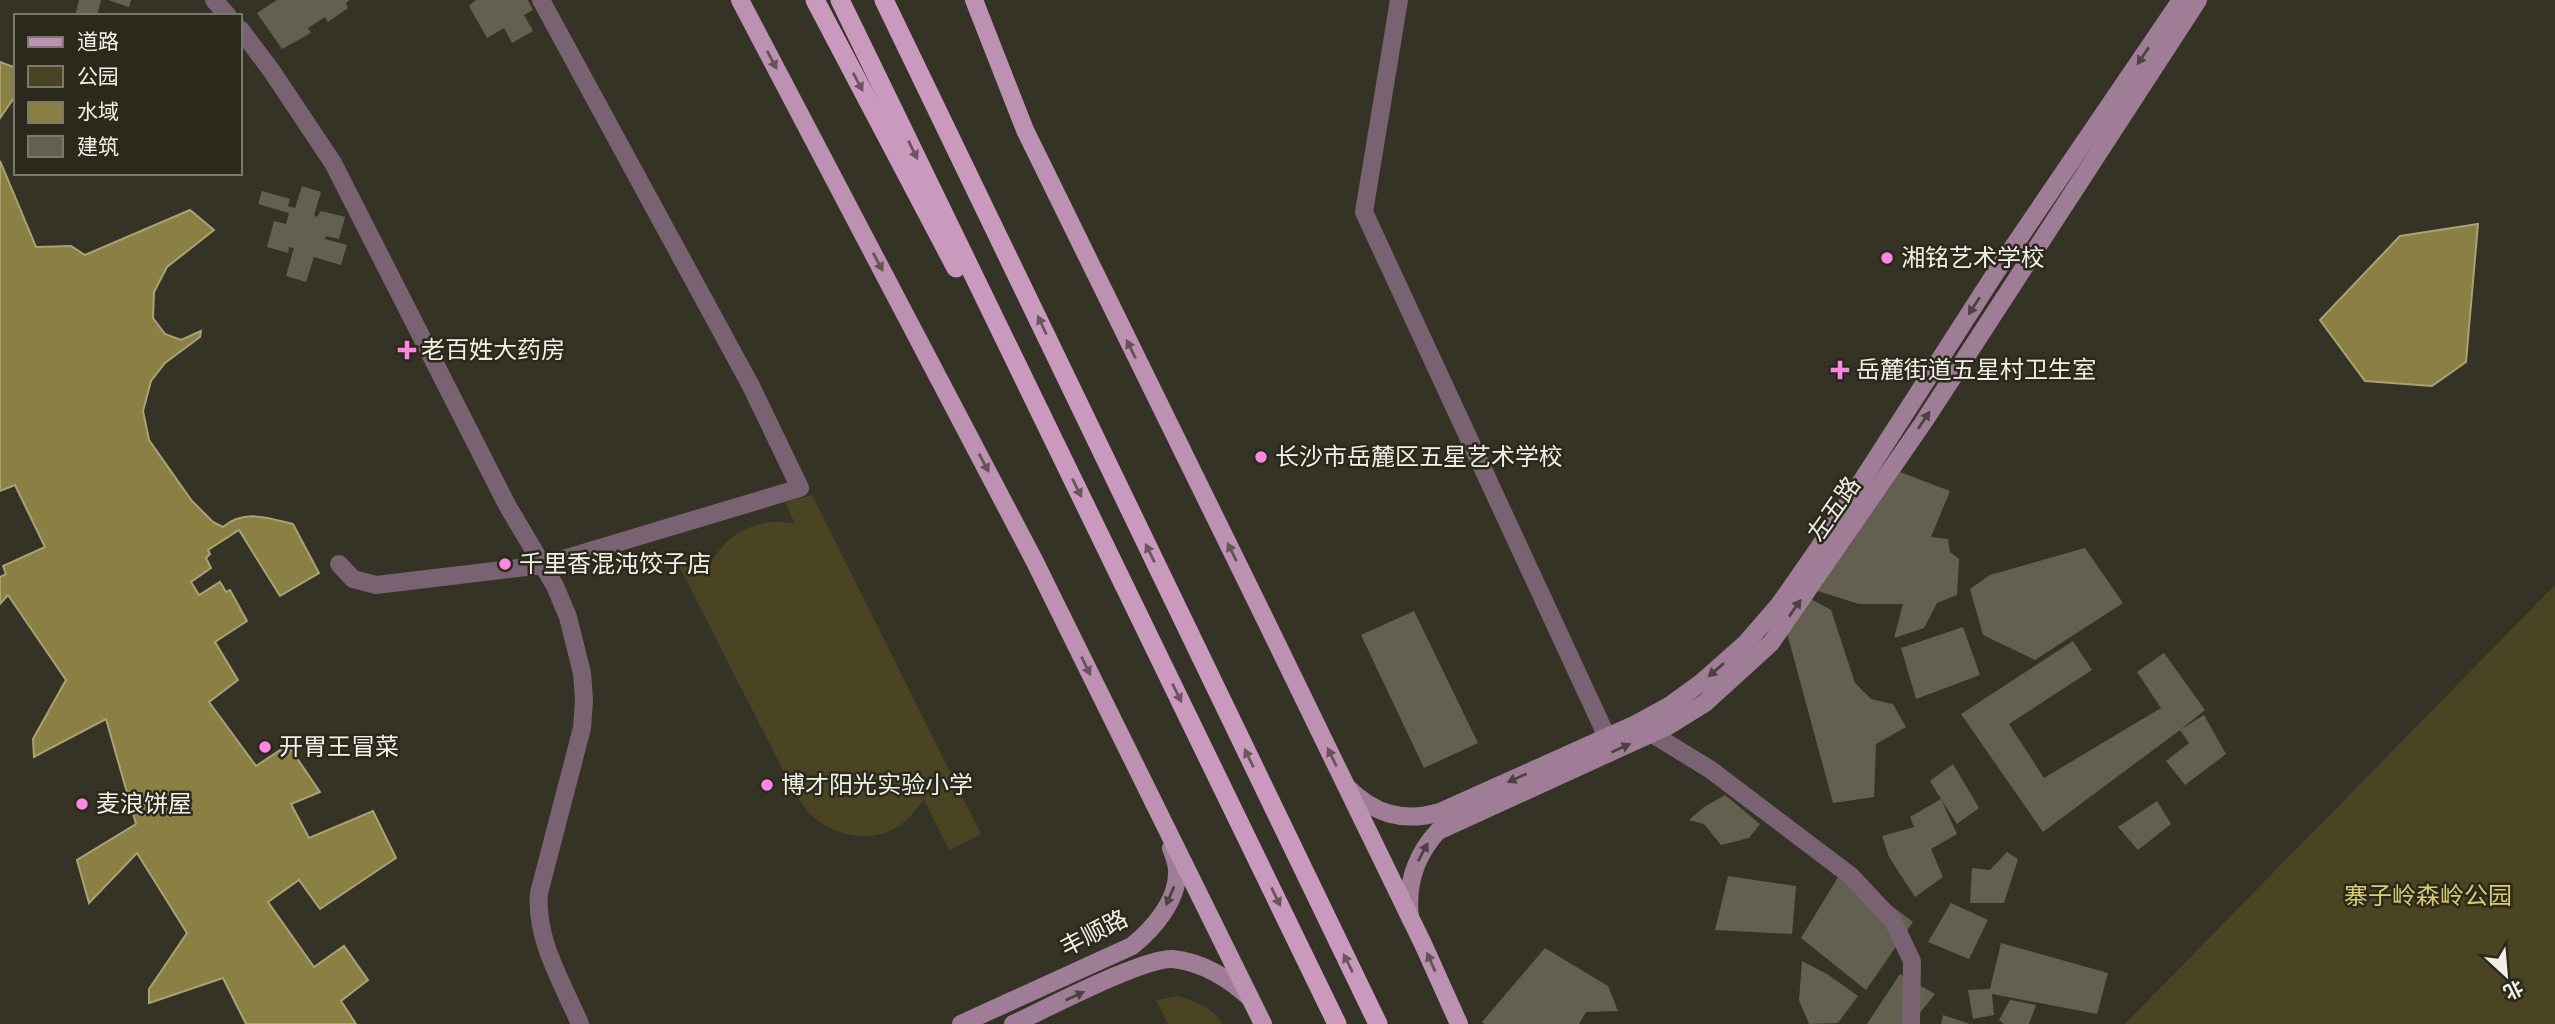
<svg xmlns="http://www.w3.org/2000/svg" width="2555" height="1024" viewBox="0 0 2555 1024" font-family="Montserrat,'Noto Sans SC',sans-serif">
<rect width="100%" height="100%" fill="#353326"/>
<g fill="#4a4423">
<path d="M812,495L981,834L949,850L924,800C915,811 906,823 892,830C867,843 830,834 810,814C804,808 799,799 794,792L677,562L699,552L708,570C723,534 756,516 795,524L785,502Z"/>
<path d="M2555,585V1024H2125Z"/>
<path d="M1179,996C1195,1002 1214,1007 1222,1024H1168L1156,1000Z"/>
</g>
<g fill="#8a8044" stroke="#a9a275" stroke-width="2">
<path d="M0,62L16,68V95L0,118Z"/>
<path d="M0,161L36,247L71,246L85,255L190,210L214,230L167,267L154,292L153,318L165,334L181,340L201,331L200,337L165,363L151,381L143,411L149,440L192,501L213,522L223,527C244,509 269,518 293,524L319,573L280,596L239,530L208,550L210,554L206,558L211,568L191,582L199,595L220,582L226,592L230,590L247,621L215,642L238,680L209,702L256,766L288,745L320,792L291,804L309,838L373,811L396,858L320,909L299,880L268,902L314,967L344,946L368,980L341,1001L356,1024H246L223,978L149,1003V989L187,933L137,853L89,903L77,860L136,824L106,719L34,757L33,739L66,680L8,595L0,604V577L6,574L3,566L45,547L15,485L0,491Z"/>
<path d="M2478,224L2466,362L2432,386L2365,381L2320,320L2400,236Z"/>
</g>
<g fill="#636052">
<path d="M79,0H101L97,16H75Z"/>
<path d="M108,0H131L129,7Z"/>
<path d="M277,0H350L346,3L348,8L328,22L325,17L308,28L311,33L282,49L257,13Z"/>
<path d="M476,0H528L533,10L524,15L533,31L512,43L504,28L487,38L469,6Z"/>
<path d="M302,186L321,192L314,215L317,217L321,211L345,217L339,239L326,236L325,239L347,245L341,265L314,257L306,282L286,276L294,248L289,247L288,253L267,247L274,221L286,224L289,213L258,204L262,191L290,199L288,206L295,208Z"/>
<path d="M1900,472L1950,491L1931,537L1948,539L1950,552L1959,559L1957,595L1937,603L1924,628L1894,638L1903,604H1859L1818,591Z"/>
<path d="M2085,548L2123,603L2035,660L1983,635L1970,589L1990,575Z"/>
<path d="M1811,599L1831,610L1855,683L1871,699L1893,704L1906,727L1876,744L1874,797L1833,803L1787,633Z"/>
<path d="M1414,611L1478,743L1424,768L1361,635Z"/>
<path d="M1963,627L1980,675L1916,699L1901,648Z"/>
<path d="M2073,641L2092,670L2009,724L2044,778L2161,708L2137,672L2164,653L2205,710L2180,730L2204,715L2226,754L2185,785L2166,761L2189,743L2180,730L2043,832L1961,714Z"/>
<path d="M1953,764L1979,808L1957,824L1941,799L1957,834L1931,849L1943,877L1915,897L1889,857L1882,836L1914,827L1910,817L1941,799L1930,781Z"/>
<path d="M1725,795L1760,824L1749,838L1721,845L1704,824L1689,820L1704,807Z"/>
<path d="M2157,801L2171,824L2138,850L2118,827Z"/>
<path d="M2007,852L2018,859L2004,903H1970L1972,868L1990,870Z"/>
<path d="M1843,869L1913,922L1866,990L1801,938Z"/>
<path d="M1728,876L1796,886L1792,934L1715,930Z"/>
<path d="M1951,903L1988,920L1969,959L1928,942Z"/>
<path d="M2001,943L2108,973L2097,1014L1992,994L1994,1015L1973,1019L1968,990L1990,989Z"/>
<path d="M1545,948L1608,986L1618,1011L1586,1012L1579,1024H1484L1482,1022Z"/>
<path d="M1802,961L1827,974L1858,996L1838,1023L1809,1024L1799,1000Z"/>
<path d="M1900,974L1935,994L1911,1024H1867Z"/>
<path d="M2010,1000L2036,1005L2029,1024H2004L1999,1020Z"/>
<path d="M1943,1015L1970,1024H1941Z"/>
</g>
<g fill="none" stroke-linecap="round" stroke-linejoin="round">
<g stroke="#796372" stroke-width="18">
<path d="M214,0L228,16"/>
<path d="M1399,0L1364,212L1607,737"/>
<path d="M240,29L271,70L333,163L507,505L555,586L568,617L582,673L584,700L582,728L539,893C535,939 562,982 580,1024"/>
<path d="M339,564L353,579L376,585L543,565L800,488L751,386L541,0"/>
<path d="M1641,727L1711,770L1851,876L1893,921L1912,961L1911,1024"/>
</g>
<g stroke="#a07d96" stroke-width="18">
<path d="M1347,787C1374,814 1403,823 1440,812L1636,724L1669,706L1702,682L1746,643L1779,605L1816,552L1996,272L2181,0"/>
<path d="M1410,918C1406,885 1416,855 1438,831L1668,726L1705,703L1771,643L1923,423L2198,0"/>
<path d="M961,1024L1132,946C1153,929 1179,900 1177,870C1177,863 1173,854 1171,848"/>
<path d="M1013,1024C1044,1010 1144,957 1173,959C1202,962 1230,979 1250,998"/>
</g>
<g stroke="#bd91b1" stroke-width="18">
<path d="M740,0L1034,560L1263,1024"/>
<path d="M974,0L1025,130L1263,615L1423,944L1459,1024"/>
</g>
<g stroke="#ca9abe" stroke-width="19">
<path d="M815,0L956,268"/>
<path d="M840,0L1337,1024"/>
<path d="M884,0L1378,1024"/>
</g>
</g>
<defs><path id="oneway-solid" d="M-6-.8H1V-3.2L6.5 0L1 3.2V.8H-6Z" transform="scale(1.75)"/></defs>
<g fill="#4e4241">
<use href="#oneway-solid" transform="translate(2143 56) rotate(124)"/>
<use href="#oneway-solid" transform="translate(1974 306) rotate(123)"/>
<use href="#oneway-solid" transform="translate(1924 420) rotate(-56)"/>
<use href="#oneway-solid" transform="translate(1795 608) rotate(-55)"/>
<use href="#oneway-solid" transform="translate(1716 670) rotate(139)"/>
<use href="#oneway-solid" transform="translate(1621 748) rotate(-24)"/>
<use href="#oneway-solid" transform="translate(1517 778) rotate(156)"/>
<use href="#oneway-solid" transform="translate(1423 852) rotate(-62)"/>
<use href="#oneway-solid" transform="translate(1170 896) rotate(113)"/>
<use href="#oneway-solid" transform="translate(1075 996) rotate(-24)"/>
</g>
<g fill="#655358">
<use href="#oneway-solid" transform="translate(772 60) rotate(62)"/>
<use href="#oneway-solid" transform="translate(878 262) rotate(62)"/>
<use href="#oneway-solid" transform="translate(1131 349) rotate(-116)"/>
<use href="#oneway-solid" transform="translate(984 463) rotate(62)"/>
<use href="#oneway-solid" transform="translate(1232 552) rotate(-116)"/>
<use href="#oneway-solid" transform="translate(1086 666) rotate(64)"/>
<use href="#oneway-solid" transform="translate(1332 757) rotate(-116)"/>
<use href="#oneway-solid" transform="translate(1431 962) rotate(-114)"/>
</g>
<g fill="#6b565d">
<use href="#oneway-solid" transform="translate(858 82) rotate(62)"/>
<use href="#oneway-solid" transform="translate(913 150) rotate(64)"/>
<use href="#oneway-solid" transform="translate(1042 325) rotate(-115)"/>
<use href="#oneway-solid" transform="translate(1077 488) rotate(64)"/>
<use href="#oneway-solid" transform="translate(1150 553) rotate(-116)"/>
<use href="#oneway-solid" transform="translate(1177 693) rotate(64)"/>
<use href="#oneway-solid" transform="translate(1249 758) rotate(-116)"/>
<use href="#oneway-solid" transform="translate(1276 897) rotate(64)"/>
<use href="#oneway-solid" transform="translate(1348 963) rotate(-116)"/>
</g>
<g fill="#fd86e2" stroke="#2b291c" stroke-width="2.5">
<circle cx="1887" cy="258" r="7"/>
<path d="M403.5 339.5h7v7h7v7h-7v7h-7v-7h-7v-7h7z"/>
<path d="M1836.5 359.5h7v7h7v7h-7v7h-7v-7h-7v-7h7z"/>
<circle cx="1261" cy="457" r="7"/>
<circle cx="505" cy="564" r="7"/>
<circle cx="265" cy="747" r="7"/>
<circle cx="767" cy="785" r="7"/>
<circle cx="82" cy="804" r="7"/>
</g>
<g text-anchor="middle" stroke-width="5" stroke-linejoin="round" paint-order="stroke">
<g font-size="24" fill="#f1f0e7" stroke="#2b291c" text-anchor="start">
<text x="1901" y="266">湘铭艺术学校</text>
<text x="421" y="358">老百姓大药房</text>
<text x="1856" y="378">岳麓街道五星村卫生室</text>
<text x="1275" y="465">长沙市岳麓区五星艺术学校</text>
<text x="519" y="572">千里香混沌饺子店</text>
<text x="279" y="755">开胃王冒菜</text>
<text x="781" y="793">博才阳光实验小学</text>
<text x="96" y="812">麦浪饼屋</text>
</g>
<g font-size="24" fill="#f1f0e7" stroke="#2b291c">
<text transform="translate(1834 509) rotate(-55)" y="8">左五路</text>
<text transform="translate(1094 933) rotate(-27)" y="8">丰顺路</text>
</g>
<g font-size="24" fill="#daca71" stroke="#2b291c">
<text x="2428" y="904">寨子岭森岭公园</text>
</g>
</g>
<rect x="14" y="14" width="228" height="161" fill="#2b291c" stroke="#7a796d" stroke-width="2"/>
<rect x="28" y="37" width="35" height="10" fill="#bd91b1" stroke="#7a796d" stroke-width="2"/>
<text x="77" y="49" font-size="21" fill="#f1f0e7">道路</text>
<rect x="28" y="66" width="35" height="21" fill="#4a4423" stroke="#7a796d" stroke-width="2"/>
<text x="77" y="84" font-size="21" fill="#f1f0e7">公园</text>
<rect x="28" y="102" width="35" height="21" fill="#8a8044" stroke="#7a796d" stroke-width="2"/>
<text x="77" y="119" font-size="21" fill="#f1f0e7">水域</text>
<rect x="28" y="136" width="35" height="21" fill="#636052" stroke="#7a796d" stroke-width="2"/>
<text x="77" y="154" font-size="21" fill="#f1f0e7">建筑</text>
<g transform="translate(2506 975) rotate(154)" stroke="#2b291c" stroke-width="5" paint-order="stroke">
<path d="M0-5L12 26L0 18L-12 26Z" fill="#f1f0e7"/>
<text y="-10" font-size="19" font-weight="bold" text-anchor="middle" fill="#f1f0e7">北</text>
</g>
</svg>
